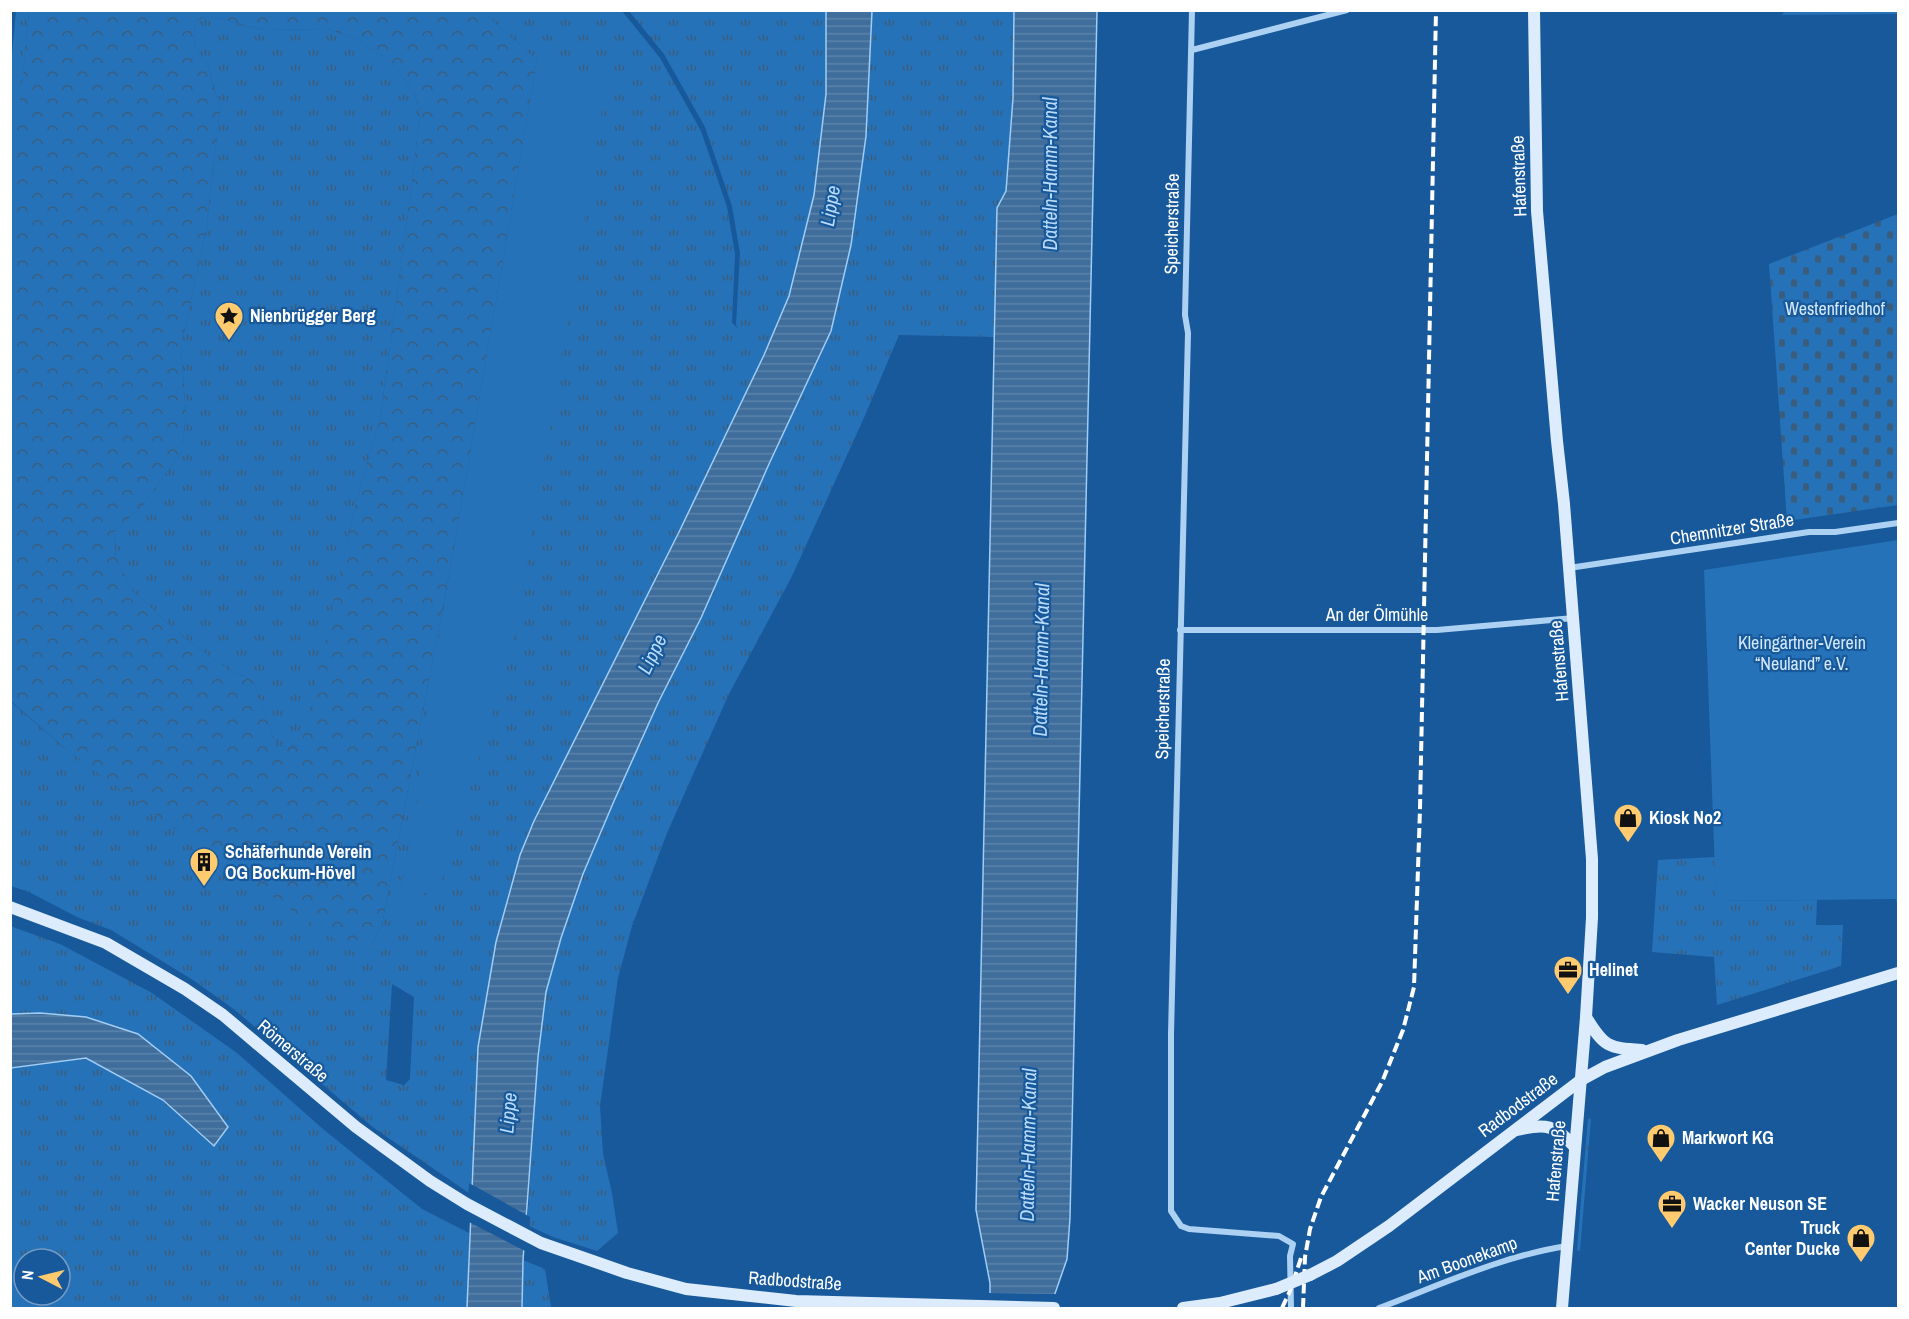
<svg xmlns="http://www.w3.org/2000/svg" width="1909" height="1319" viewBox="0 0 1909 1319" font-family="'Archivo Narrow',sans-serif">
<defs>
<pattern id="grass-tufts" width="24" height="20" patternUnits="userSpaceOnUse" patternTransform="scale(1.5)"><rect width="24" height="20" fill="#2672b8"/><path d="M3 7l-1-3M5 7V3M7 7l1-3M15 17l-1-3M17 17v-4M19 17l1-3" fill="none" stroke="#3b5d7d"/></pattern>
<pattern id="forest-crowns" width="20" height="18" patternUnits="userSpaceOnUse" patternTransform="scale(1.5)"><rect width="20" height="18" fill="#2672b8"/><path d="M2 6a3 3 0 1 1 6 0M12 15a3 3 0 1 1 6 0" fill="none" stroke="#3b5d7d"/></pattern>
<pattern id="cemetery-stones" width="16" height="16" patternUnits="userSpaceOnUse" patternTransform="scale(1.5)"><rect width="16" height="16" fill="#2672b8"/><path d="M2 7V4a2 2 0 0 1 4 0v3zM10 15v-3a2 2 0 0 1 4 0v3z" fill="#3b5d7d"/></pattern>
<pattern id="water-rules" width="6" height="5" patternUnits="userSpaceOnUse" patternTransform="scale(1.5)"><rect width="6" height="5" fill="#3f6d9c"/><path d="M0 2.5h6" fill="none" stroke="#5c83ab"/></pattern>
</defs>
<rect width="100%" height="100%" fill="#17599b"/>
<g fill="url(#grass-tufts)" fill-rule="evenodd">
<path d="M16,11H29L11,202V66Z"/>
<path d="M482,11H622L660,58L701,131L727,207L735,254L732,323L739,329L736,325L740,253L732,206L705,127L664,54L629,11H826V94L814,195L789,296L764,355L679,532L577,734L486,1007L478,1047L472,1195L374,1128L235,1010L193,980L111,930L77,917L29,892L11,886L10,701L67,750L119,787L370,946L382,925L451,565L537,60ZM392,984L414,997L410,1079L404,1085L386,1080Z"/>
<path d="M872,11H1014L1013,98L1006,191L997,209L994,337L899,335L863,420L792,576L729,694L707,743L667,833L632,926L618,978L600,1106L603,1154L612,1193L618,1233L597,1251L553,1237L527,1225L538,1057L546,992L561,938L583,874L614,801L658,703L701,618L769,464L831,331L851,245L866,136Z"/>
<path d="M207,15L264,30L328,29L355,38L392,62L414,93L420,111L413,176L380,419L357,499L302,745L277,747L253,681L225,667L183,637L131,589L116,558L114,532L143,505L181,453L186,415L181,347L206,231L220,109L208,66L194,45L196,21Z"/>
<path d="M1715,857L1716,901L1817,900L1816,925H1843L1841,966L1717,1005L1714,957L1652,952L1658,860Z"/>
<path d="M10,926L60,944L152,993L237,1053L323,1129L422,1209L469,1233L467,1308H11V1068L86,1058L163,1100L213,1146L86,1017L40,1013L11,1014ZM24,1259H60V1295H24Z"/>
<path d="M1588,1118L1591,1119L1580,1251L1577,1250Z"/>
<path d="M523,1260L545,1269L551,1308H523Z"/>
</g>
<path fill="url(#forest-crowns)" fill-rule="evenodd" d="M29,11H482L537,60L451,565L382,925L370,946L354,952L227,867L67,750L11,701L10,202ZM207,15L264,30L328,29L355,38L392,62L414,93L420,111L413,176L380,419L357,499L301,745L277,747L253,681L225,667L183,637L131,589L116,558L114,532L143,505L181,453L186,415L181,347L206,231L220,109L208,66L194,45L196,21Z"/>
<path fill="url(#cemetery-stones)" d="M1898,214V505L1787,521L1769,264Z"/>
<g fill="#2672b8">
<path d="M1785,10H1898V14L1782,15Z"/>
<path d="M537,60L607,81L513,646L438,894L424,893L416,928L394,924L418,799L423,732Z"/>
<path d="M1898,540V908L1896,899L1716,901L1704,570Z"/>
</g>
<g fill="url(#water-rules)" stroke="#9fcdf5" stroke-width="1.5">
<path d="M826,11H872L866,136L851,245L831,331L769,464L701,618L658,703L614,801L583,874L561,938L546,992L538,1057L523,1260L522,1308H467L478,1047L496,942L520,855L534,821L679,532L764,355L789,296L814,195L826,94Z"/>
<path d="M1014,11H1097L1070,1218L1067,1259L1050,1308H990V1283L976,1210L997,208L1006,191L1013,98Z"/>
<path d="M40,1013L86,1017L138,1034L191,1076L228,1127L214,1146L163,1100L86,1058L11,1068V1014Z"/>
</g>
<g fill="#17599b">
<path d="M469,1183L530,1217L527,1252L467,1221Z"/>
<path d="M987,1293L1058,1294L1053,1308H987Z"/>
</g>
<g fill="none" stroke-linecap="round" stroke-linejoin="round">
<g stroke="#add1f2" stroke-width="6">
<path d="M1192,10L1185,315L1188,333L1171,1034V1211L1181,1226L1189,1229L1279,1236L1293,1244L1290,1256L1291,1308"/>
<path d="M1192,50L1347,10"/>
<path d="M1569,568L1809,532H1835L1898,523"/>
<path d="M1180,630H1437L1574,618"/>
<path d="M1379,1308C1440,1285 1502,1256 1567,1246"/>
</g>
<g stroke="#dcecfc" stroke-width="12">
<path d="M1534,10L1537,211L1557,441L1564,504L1592,859V918L1586,1017L1562,1308"/>
<path d="M10,907L106,943L185,989L223,1015L356,1127L430,1181L467,1204L541,1243L627,1273L686,1289L796,1301L1054,1308"/>
<path d="M1586,1017C1604,1047 1608,1048 1642,1050"/>
<path d="M1517,1130C1547,1123 1554,1125 1575,1147"/>
<path d="M1310,1275L1337,1261L1389,1226L1581,1080L1605,1067L1678,1040L1898,973"/>
<path d="M1183,1308L1220,1303L1276,1289"/>
</g>
<g stroke="#fff" stroke-width="4" stroke-dasharray="10 4.5" stroke-linecap="butt">
<path d="M1282,1308L1290,1291L1301,1258"/>
<path d="M1303,1308L1305,1257L1310,1229L1321,1197L1382,1082L1403,1030L1414,987L1420,809L1436,10"/>
</g>
<path stroke="#dcecfc" stroke-width="12" d="M1276,1289L1310,1275"/>
</g>
<defs>
<g id="sight-pin" transform="scale(1.5)"><path d="M0 17L-7.5 6A9.5 9.5 0 1 1 7.5 6Z" fill="#ffcb6e" stroke="#17599b"/><path d="M0-6L1.8-2.2L6-1.7L2.9 1.2L3.7 5.4L0 3.3L-3.7 5.4L-2.9 1.2L-6-1.7L-1.8-2.2Z" fill="#111"/></g>
<g id="shop-pin" transform="scale(1.5)"><path d="M0 17L-7.5 6A9.5 9.5 0 1 1 7.5 6Z" fill="#ffcb6e" stroke="#17599b"/><path d="M-5-2.5h2.3a2.7 3.5 0 0 1 5.4 0H5L5.5 6h-11ZM-1.5-2.5h3a1.5 2.3 0 0 0-3 0Z" fill="#111"/></g>
<g id="building-pin" transform="scale(1.5)"><path d="M0 17L-7.5 6A9.5 9.5 0 1 1 7.5 6Z" fill="#ffcb6e" stroke="#17599b"/><path d="M-4-6H4V6H1V3H-1V6H-4ZM-2.5-4.3h1.7v1.8h-1.7ZM.8-4.3h1.7v1.8H.8ZM-2.5-1h1.7V.8h-1.7ZM.8-1h1.7V.8H.8Z" fill="#111"/></g>
<g id="office-pin" transform="scale(1.5)"><path d="M0 17L-7.5 6A9.5 9.5 0 1 1 7.5 6Z" fill="#ffcb6e" stroke="#17599b"/><path d="M-6-3h4V-5.5h4V-3h4V5H-6ZM-1-4.5V-3h2v-1.5ZM-6 0V1H6V0Z" fill="#111"/></g>
</defs>
<g fill-rule="evenodd">
<use href="#sight-pin" x="229" y="316"/>
<use href="#shop-pin" x="1628" y="818"/>
<use href="#building-pin" x="204" y="862"/>
<use href="#office-pin" x="1568" y="970"/>
<use href="#shop-pin" x="1661" y="1138"/>
<use href="#office-pin" x="1672" y="1204"/>
<use href="#shop-pin" x="1861" y="1238"/>
</g>
<g text-anchor="middle" stroke-width="4.5" stroke-linejoin="round" paint-order="stroke">
<g font-size="18" fill="#fff" stroke="#17599b">
<text transform="translate(1519 176) rotate(-92)" y="6">Hafenstraße</text>
<text transform="translate(1172 224) rotate(-89)" y="6">Speicherstraße</text>
<text transform="translate(1732 529) rotate(-9)" y="6">Chemnitzer Straße</text>
<text x="1377" y="621">An der Ölmühle</text>
<text transform="translate(1559 661) rotate(-95)" y="6">Hafenstraße</text>
<text transform="translate(1163 709) rotate(-89)" y="6">Speicherstraße</text>
<text transform="translate(293 1051) rotate(40)" y="6">Römerstraße</text>
<text transform="translate(1518 1105) rotate(-37)" y="6">Radbodstraße</text>
<text transform="translate(1556 1161) rotate(-85)" y="6">Hafenstraße</text>
<text transform="translate(1467 1260) rotate(-20)" y="6">Am Boonekamp</text>
<text transform="translate(795 1281) rotate(4)" y="6">Radbodstraße</text>
</g>
<g font-size="18" fill="#d4e9fc" stroke="#17599b">
<text x="1835" y="315">Westenfriedhof</text>
<text x="1802" y="649">Kleingärtner-Verein<tspan x="1802" dy="21">“Neuland” e.V.</tspan></text>
</g>
<g font-size="18" font-weight="bold" fill="#fff" stroke="#17599b" text-anchor="start">
<text x="250" y="322">Nienbrügger Berg</text>
<text x="1649" y="824">Kiosk No2</text>
<text x="225" y="858">Schäferhunde Verein<tspan x="225" dy="21">OG Bockum-Hövel</tspan></text>
<text x="1589" y="976">Helinet</text>
<text x="1682" y="1144">Markwort KG</text>
<text x="1693" y="1210">Wacker Neuson SE</text>
<text x="1840" y="1234" text-anchor="end">Truck<tspan x="1840" dy="21">Center Ducke</tspan></text>
</g>
<g font-size="20" font-style="italic" fill="#b9daf9" stroke="#17599b">
<text transform="translate(1050 174) rotate(-90)" y="7">Datteln-Hamm-Kanal</text>
<text transform="translate(830 206) rotate(-81)" y="7">Lippe</text>
<text transform="translate(652 654) rotate(-64)" y="7">Lippe</text>
<text transform="translate(1041 660) rotate(-89)" y="7">Datteln-Hamm-Kanal</text>
<text transform="translate(508 1113) rotate(-85)" y="7">Lippe</text>
<text transform="translate(1028 1145) rotate(-89)" y="7">Datteln-Hamm-Kanal</text>
</g>
</g>
<rect width="1909" height="1319" fill="none" stroke="#ffffff" stroke-width="24"/>
<g transform="translate(42 1277) rotate(277)"><circle r="28" fill="#17599b" stroke="#749bc3" stroke-width="1.5"/>
<path d="M0-4.5L10 22L0 15L-10 22Z" fill="#ffcb6e"/>
<text y="-9" font-size="16" font-weight="bold" text-anchor="middle" fill="#ffffff">N</text>
</g>
</svg>
